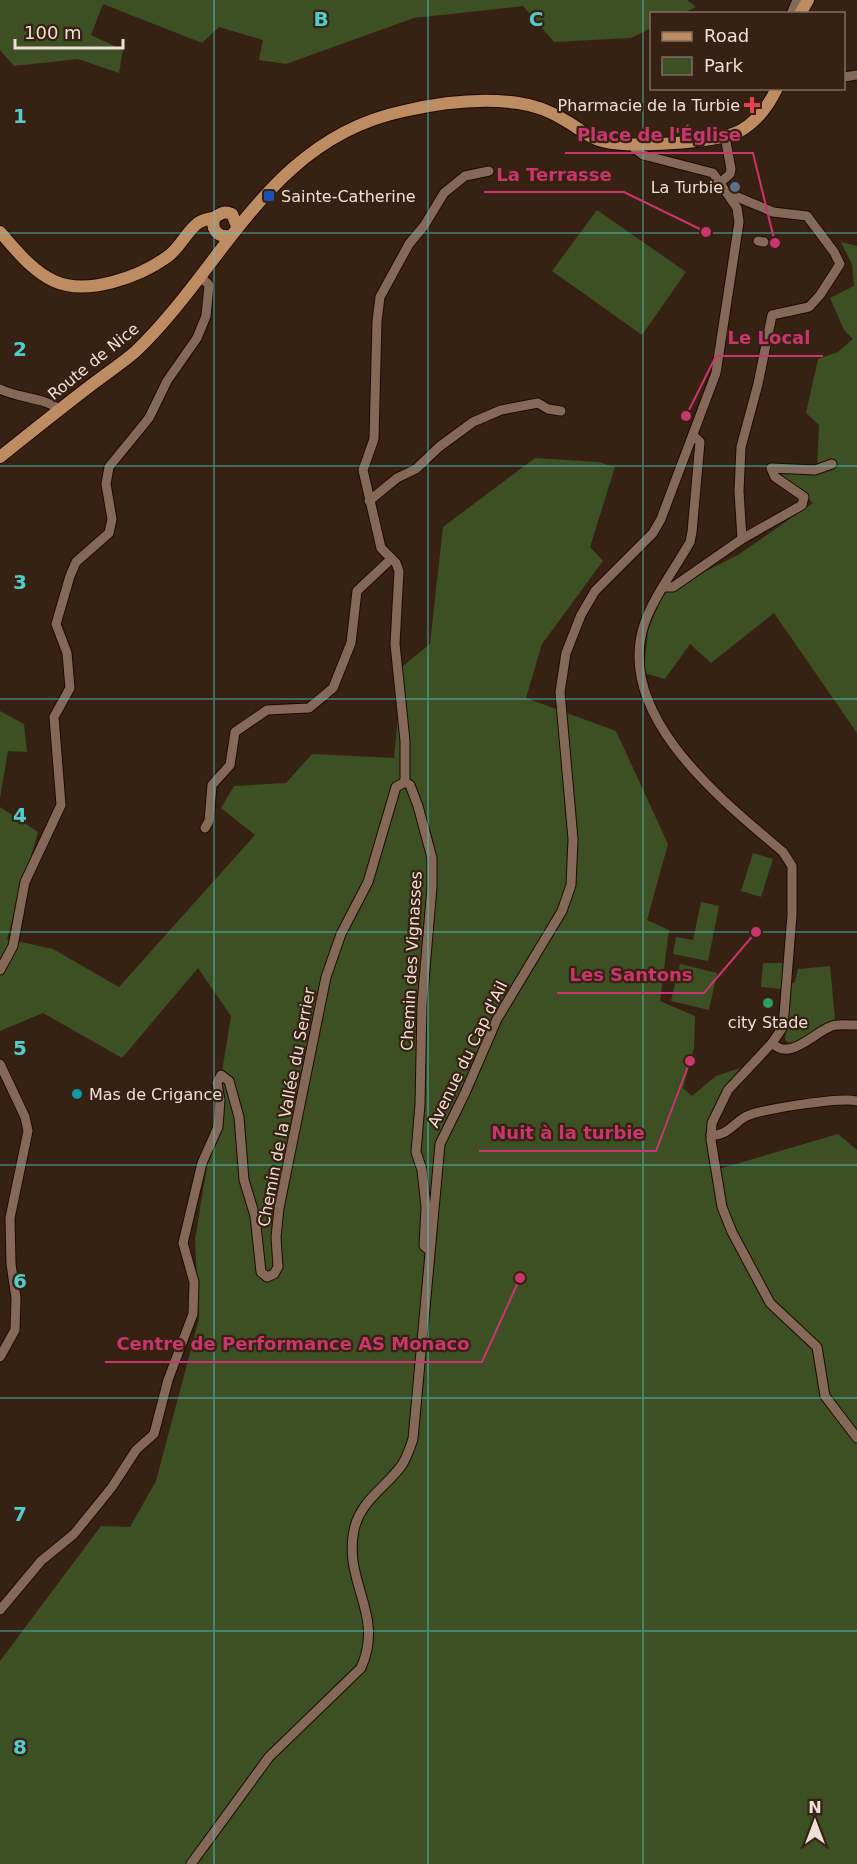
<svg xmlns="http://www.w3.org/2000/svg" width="857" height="1864" viewBox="0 0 857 1864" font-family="'DejaVu Sans',sans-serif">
<rect width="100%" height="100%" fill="#372112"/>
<g fill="#3c5024">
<path d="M0,0H687L696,7L683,13L652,14L651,28L631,38L554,42L523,6L414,18L286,64L259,60L263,40L219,27L202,43L103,4L91,35L123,50L119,73L78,59L14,66L0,50Z"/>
<path d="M597,210L686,272L642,335L552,271Z"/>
<path d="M841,242L857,246V733L774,613L711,663L690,644L665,679L644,673L648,630L664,592L738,555L813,503L780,473L817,472L819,425L806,413L818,359L838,352L853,339L844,330L830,298L854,286L852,264Z"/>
<path d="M535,458L598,462L615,467L590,547L603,561L542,644L526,698L616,731L668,844L647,920L669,930L660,1001L695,1016L694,1048L683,1088L692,1096L716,1076L740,1068L718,1100L705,1134L712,1171L838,1134L857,1150V1864H0V1661L101,1526L130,1527L156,1481L199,1319L195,1240L231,1016L198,968L122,1058L43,1013L0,1031V807L38,832L7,939L53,949L119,987L255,835L221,808L234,786L286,783L312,754L394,758L403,666L430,644L443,527Z"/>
<path d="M0,711L24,724L27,752L8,751L0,798Z"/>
<path d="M753,853L773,859L761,897L741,891Z"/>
<path d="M701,902L719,906L708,961L673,954L676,937L693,940Z"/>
<path d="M763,963H783L781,989L761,987Z"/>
<path d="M680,964L717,973L709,1010L671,1001Z"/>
<path d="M830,966L835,1019L797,1042L789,1043L785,1040L791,984L795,982L798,969Z"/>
</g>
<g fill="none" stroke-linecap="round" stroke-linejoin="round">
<g stroke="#1e0a00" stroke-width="11">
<g id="minor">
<path d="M791,14L797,0"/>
<path d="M844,77L857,75"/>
<path d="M721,182L730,174L731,169L725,136"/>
<path d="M730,197L735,196L773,212L807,216L834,252L840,264L820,295L809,307L772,315L758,384L741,447L739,491L742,539"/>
<path d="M758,241L764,242"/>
<path d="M0,389C16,398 49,398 59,410"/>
<path d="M693,435L700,442L692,532L690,542C676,567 654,596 645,622C612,714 723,801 783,852L792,866V915L783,1027L772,1043L728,1090L712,1123L711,1140L722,1207L732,1232L770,1303L817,1347L825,1396L857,1438"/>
<path d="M369,501L397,478L416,469L439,447L473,422L501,410L538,403L548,409L561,411"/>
<path d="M665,587H673L742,539L802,505L804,497L775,477L771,468L815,470L832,464"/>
<path d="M205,828L209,821L212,785L230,765L235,732L267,710L309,708L333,688L351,643L357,591L391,559"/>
<path d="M0,970L13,946L25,882L61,805L54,717L70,688L67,653L56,624L70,576L76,562L109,533L112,519L106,484L109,467L149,418L167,381L197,338L206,316L209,285L200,276"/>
<path d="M772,1043C790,1062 814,1032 832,1026C840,1024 849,1025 857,1025"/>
<path d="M0,1064L25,1117L28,1131L10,1218L11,1264L16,1298L15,1330L0,1357"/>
<path d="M711,1135C727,1137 734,1122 747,1116C762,1109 841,1097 857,1101"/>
<path d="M429,1250L424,1246L426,1207L422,1170L416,1152L420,1104L422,1004L432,887V858L418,806L410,785L405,782V741L395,644L399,571L396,563L381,548L363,470L374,439L377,321L380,297L409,244L424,226L444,193L465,176L489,171"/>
<path d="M0,1610L41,1561L74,1534L112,1487L136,1450L154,1434L168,1380L193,1314L194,1282L183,1243L202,1163L218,1127L220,1100L217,1083L221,1075L229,1081L239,1117L244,1180L255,1216L261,1272L267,1277L274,1274L278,1267L276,1237L279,1208L326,977L341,934L368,882L396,787L405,782"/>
<path d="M191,1864L269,1757L361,1668C385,1614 343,1583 354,1530C360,1501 386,1487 402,1465C407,1457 410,1448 413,1439L440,1144L465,1093L497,1019L562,911L571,885L573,839L560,692L566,653L581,615L595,591L653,533L661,519L716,373L739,222L737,208L713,173L643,155L635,149L634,144"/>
</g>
</g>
<g stroke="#1e0a00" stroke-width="14">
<g id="major">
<path d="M800,14L808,0"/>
<path d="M215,217C210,228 217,238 230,236"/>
<path d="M0,232C16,250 32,271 54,281C87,296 139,277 167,257C180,248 186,232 198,223C204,219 210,219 215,217C222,213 224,211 232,214L237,226"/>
<path d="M0,457C30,433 60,409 90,386C104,375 121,364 135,352C225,266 269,139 404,111C439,103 482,98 518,103C534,105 552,112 566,121C577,127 587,136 599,140C625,149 715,143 740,131C756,122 769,105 777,88"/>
</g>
</g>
<use href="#minor" stroke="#846959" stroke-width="9"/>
<use href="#major" stroke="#be8c63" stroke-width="12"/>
</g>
<path fill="none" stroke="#52cdce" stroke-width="1.5" stroke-opacity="0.55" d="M214,0V1864M428,0V1864M643,0V1864M0,233H857M0,466H857M0,699H857M0,932H857M0,1165H857M0,1398H857M0,1631H857"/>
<path fill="#e0444e" stroke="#372112" stroke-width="2" d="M749 96h6v6h6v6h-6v6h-6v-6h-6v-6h6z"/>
<circle fill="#5c6f8a" stroke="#372112" stroke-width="2" cx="735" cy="187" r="6"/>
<rect fill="#1a4fb4" stroke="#372112" stroke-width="2" x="263" y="190" width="12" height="12" rx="3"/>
<circle fill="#2e9e5b" stroke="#372112" stroke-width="2" cx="768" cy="1003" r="6"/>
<circle fill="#0f9aa8" stroke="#372112" stroke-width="2" cx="77" cy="1094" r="6"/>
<g text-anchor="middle" stroke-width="4.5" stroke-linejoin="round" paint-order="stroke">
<g font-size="16" fill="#efe0d7" stroke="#372112" text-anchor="end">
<text x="740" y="111">Pharmacie de la Turbie</text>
<text x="723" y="193">La Turbie</text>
<text x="281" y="202" text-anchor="start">Sainte-Catherine</text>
<text x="768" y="1028" text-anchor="middle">city Stade</text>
<text x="89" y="1100" text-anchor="start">Mas de Crigance</text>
</g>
<g font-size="16" fill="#efe0d7" stroke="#372112">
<text transform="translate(93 361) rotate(-39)" y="6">Route de Nice</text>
<text transform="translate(411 961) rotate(-87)" y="6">Chemin des Vignasses</text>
<text transform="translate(467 1054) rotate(-64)" y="6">Avenue du Cap d'Ail</text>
<text transform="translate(286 1107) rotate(-79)" y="6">Chemin de la Vallée du Serrier</text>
</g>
</g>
<g font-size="20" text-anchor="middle" font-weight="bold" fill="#52cdce" stroke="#372112" stroke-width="4.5" stroke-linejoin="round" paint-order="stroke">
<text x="321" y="26">B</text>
<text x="536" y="26">C</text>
<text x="20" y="123">1</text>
<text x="20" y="356">2</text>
<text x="20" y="589">3</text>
<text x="20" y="822">4</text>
<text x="20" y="1055">5</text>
<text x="20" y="1288">6</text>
<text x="20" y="1521">7</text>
<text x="20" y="1754">8</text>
</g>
<path fill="none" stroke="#c9366e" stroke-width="2" d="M775 243L753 153H565M706 232L624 192H484M686 416L716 356H823M756 932L704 993H557M690 1061L656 1151H479M520 1278L482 1362H105"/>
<g fill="#c9366e" stroke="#372112" stroke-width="2">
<circle cx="775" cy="243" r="6"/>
<circle cx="706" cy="232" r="6"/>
<circle cx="686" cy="416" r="6"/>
<circle cx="756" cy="932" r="6"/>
<circle cx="690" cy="1061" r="6"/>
<circle cx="520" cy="1278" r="6"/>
</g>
<g font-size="18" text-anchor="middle" font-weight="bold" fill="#c9366e" stroke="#372112" stroke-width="4.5" stroke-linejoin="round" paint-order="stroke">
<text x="659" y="141">Place de l'Église</text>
<text x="554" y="181">La Terrasse</text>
<text x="769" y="344">Le Local</text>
<text x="631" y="981">Les Santons</text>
<text x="568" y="1139">Nuit à la turbie</text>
<text x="293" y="1350">Centre de Performance AS Monaco</text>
</g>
<rect x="650" y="12" width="195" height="78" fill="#372112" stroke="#816d61" stroke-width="1.5"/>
<rect x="662" y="32" width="30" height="9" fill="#be8c63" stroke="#816d61" stroke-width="1.5"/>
<text x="704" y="42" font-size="18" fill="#efe0d7">Road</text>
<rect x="662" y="57" width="30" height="18" fill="#3c5024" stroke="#816d61" stroke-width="1.5"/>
<text x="704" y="72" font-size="18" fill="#efe0d7">Park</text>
<g transform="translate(815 1822)" stroke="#372112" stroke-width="4.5" paint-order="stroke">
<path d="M0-4.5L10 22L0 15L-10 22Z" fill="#efe0d7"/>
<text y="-9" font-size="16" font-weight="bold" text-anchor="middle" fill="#efe0d7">N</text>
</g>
<path d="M15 39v9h108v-9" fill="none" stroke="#efe0d7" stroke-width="3"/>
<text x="24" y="39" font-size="18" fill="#efe0d7" stroke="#372112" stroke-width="4.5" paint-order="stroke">100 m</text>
</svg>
